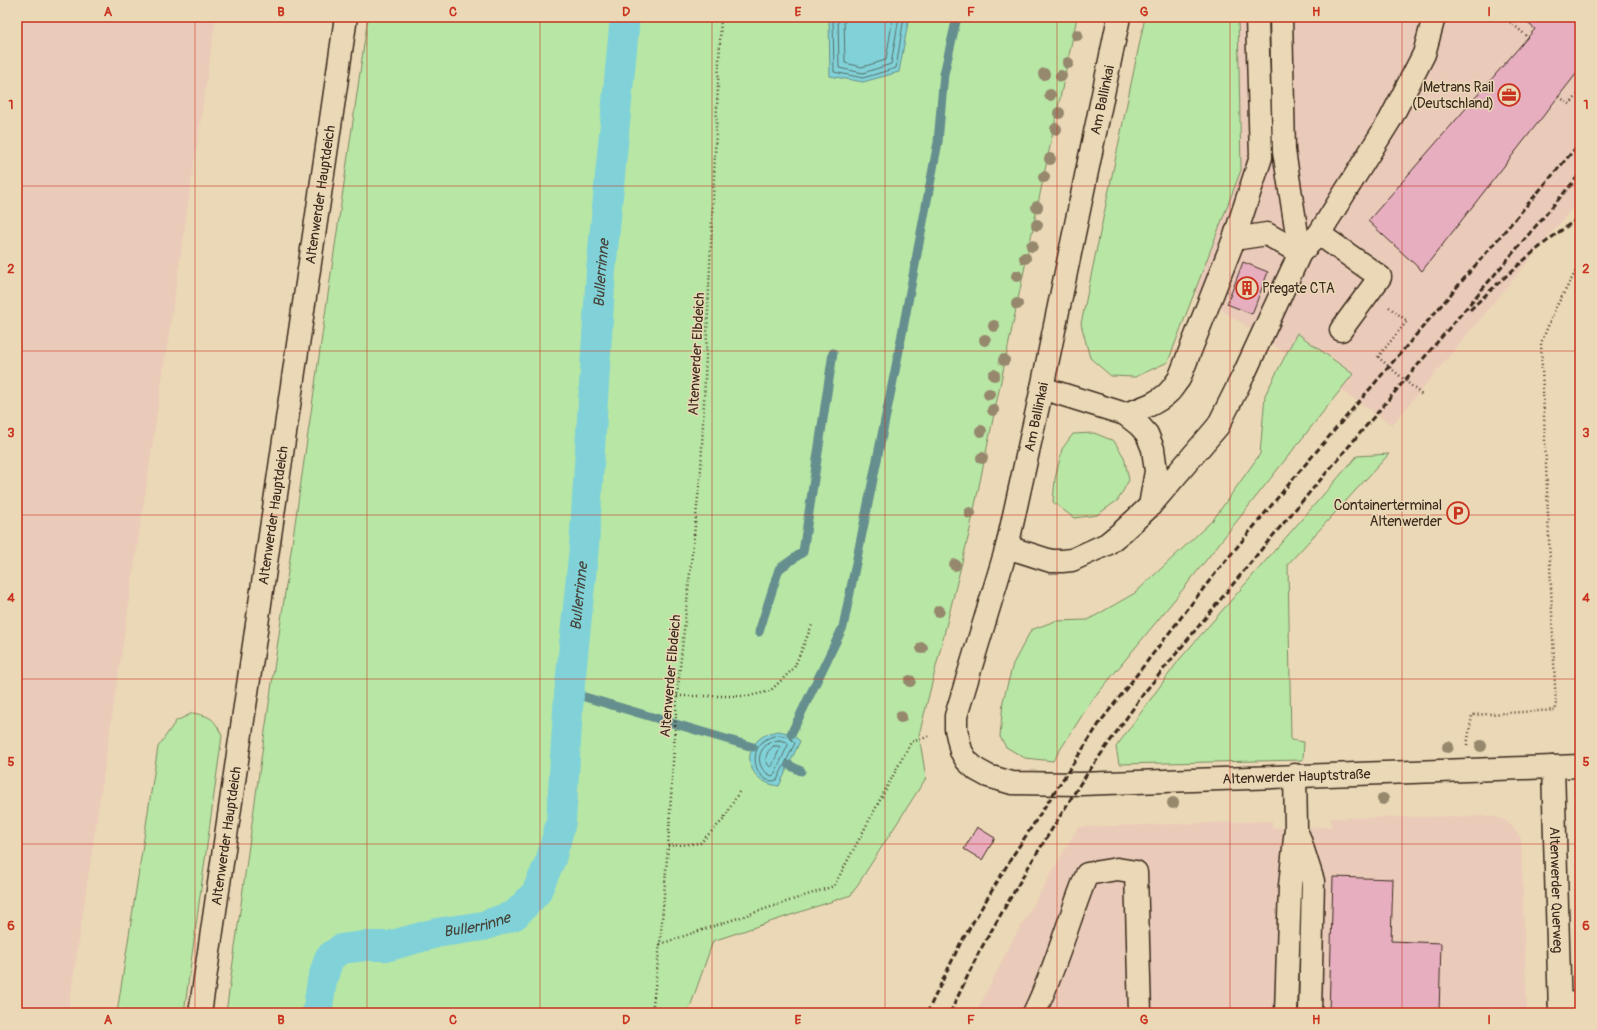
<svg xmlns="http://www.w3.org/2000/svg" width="1597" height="1030" viewBox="0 0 1597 1030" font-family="Pangolin,sans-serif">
<rect width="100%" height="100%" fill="#ebd8b6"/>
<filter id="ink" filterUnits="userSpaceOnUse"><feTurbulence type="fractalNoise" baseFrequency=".025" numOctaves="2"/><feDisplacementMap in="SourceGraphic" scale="8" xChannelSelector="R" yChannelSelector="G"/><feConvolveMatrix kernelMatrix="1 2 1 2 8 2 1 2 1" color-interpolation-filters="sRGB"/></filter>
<g filter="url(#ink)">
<g fill="#eacbb9">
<path d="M17,17H216L68,1013H17Z"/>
<path d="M1145,17H1580V199L1392,425L1191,289L1099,250Z"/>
<path d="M1493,816L1505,820L1513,827L1521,839L1527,1013H976L1010,945L1078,827L1272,821V828L1331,827V818Z"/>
</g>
<g fill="#b8e6a4" stroke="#7a8861">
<path d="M368,17H1077L969,534L919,735L926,778L851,895L713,941L688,1013H226L257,787Z"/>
<path d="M1145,17H1238L1241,170L1168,362L1135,377L1111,376L1090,358L1081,324Z"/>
<path d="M1297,333L1353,374L1184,588L1090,703L1053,761L1025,758L1006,747L1000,737L1003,701L1013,664L1031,630L1055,621L1088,620L1135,593L1213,520L1260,454L1265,395Z"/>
<path d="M1094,433L1114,441L1124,457L1129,480L1118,500L1097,515L1074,518L1053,502L1055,479L1062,449L1073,434Z"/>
<path d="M1389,454L1288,564L1291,740L1304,742L1303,760L1119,764L1116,747L1179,660L1357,456Z"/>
<path d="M193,713C212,717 214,718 222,736L184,1013H117L158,747L176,721Z"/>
</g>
<g fill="#81d2d8" stroke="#658f8e">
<path d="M829,17H909L899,72L863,82L830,76Z"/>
<path d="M779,731L791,734L800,741L779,786C740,781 740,736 779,731Z"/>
</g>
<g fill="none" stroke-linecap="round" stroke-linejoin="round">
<g stroke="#576d68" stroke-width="1">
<path d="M833,17L834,72L863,78L896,68L904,17"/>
<path d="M838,17L839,68L863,73L891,64L899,17"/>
<path d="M844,17L845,63L862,67L886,60L893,17"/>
<path d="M780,735L789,737L795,743L777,780C754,788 741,738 780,735Z"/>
<path d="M779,740L787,742L788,745L774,775L772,776C751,767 758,742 779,740Z"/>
<path d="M774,746H779L780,748L772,766L770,767C763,760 766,751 774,746Z"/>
</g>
<g stroke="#658f8e" stroke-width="9">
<path d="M759,632L779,569L803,552L833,353"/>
<path d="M569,694L578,695L753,747"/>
<path d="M791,734L843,627L896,366L938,142L944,74L957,17"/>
<path d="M789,765L801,771"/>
</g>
<path stroke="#81d2d8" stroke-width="30" id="s1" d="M317,1013L322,981L329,958L341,949L365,946H389L436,933L483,926L515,915L536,893L551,859L561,822L569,694L584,547L601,271L625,17"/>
</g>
<g fill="#e7aec0" stroke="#3b2a1e">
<path d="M1520,17H1580V69L1422,271L1368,221L1535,29Z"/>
<path d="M1243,262L1268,272L1252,314L1227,304Z"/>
<path d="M977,827L995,838L982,860L964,849Z"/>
<path d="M1333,877L1393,879L1391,941L1441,943L1439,1013H1329Z"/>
</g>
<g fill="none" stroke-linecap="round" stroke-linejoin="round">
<g stroke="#3b2a1e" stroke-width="25">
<g id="minor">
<path id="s2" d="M1119,17L1042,388L1007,547L956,716V729L961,751L967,761L977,770L988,776L1012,783L1080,784L1580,766"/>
<path d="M1281,17L1284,151L1300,253"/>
<path d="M1319,234L1380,277L1341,330"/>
<path d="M1234,239L1267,234L1300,253"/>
<path d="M1042,388L1125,414L1139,425L1147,434L1153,449L1156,471L1150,506"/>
<path d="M1125,414C1140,409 1157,404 1169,392C1172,389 1175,384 1179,379L1234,239L1261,157L1257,17"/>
<path d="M1007,547L1051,561H1062L1072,560L1107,544L1123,531L1149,507L1218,426L1244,374L1300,253L1319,234L1390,120L1424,54L1434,17"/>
<path id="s3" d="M1553,767L1560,1013"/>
<path d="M1299,837L1313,881L1310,1013"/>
<path d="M1560,1004L1580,1003"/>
<path id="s4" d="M200,1013L346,17"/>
<path d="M1034,1013C1056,969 1068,920 1087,874L1117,869L1136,872L1140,1013"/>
<path d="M1286,1013L1290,886L1296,828L1295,775"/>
</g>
</g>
<g stroke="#3b2a1e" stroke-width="2.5" stroke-dasharray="1 3" stroke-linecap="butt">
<path d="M1504,17L1528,37"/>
<path d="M1559,97L1570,104L1580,92"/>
<path d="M1378,357L1407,321L1389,307"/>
<path d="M677,696H749L770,691L794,668L812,625"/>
<path d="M1467,745L1472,715L1556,710L1541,343L1556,307L1580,264"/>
<path d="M668,846L700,843L723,820L739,792"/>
<path d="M660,944L834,886L911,742L931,736"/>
<path d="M652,1013L660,944L668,846L677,696L701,469L721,17"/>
</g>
<use href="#minor" stroke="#ebd8b6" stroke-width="22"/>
<g stroke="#3b2a1e" stroke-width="3" stroke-dasharray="6 3" stroke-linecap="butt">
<path d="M1470,310C1504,277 1540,244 1580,217"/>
<path d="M927,1013L960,944L1012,857L1101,721L1210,580L1298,473L1580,143"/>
<path d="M950,1013L979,952L1029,866L1080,784L1144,693L1265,545L1580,174"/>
</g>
<path stroke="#3b2a1e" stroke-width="2.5" stroke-dasharray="1 3" stroke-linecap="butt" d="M1378,357L1422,395"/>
</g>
<g fill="#95886d">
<circle cx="1077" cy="35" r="6"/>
<circle cx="1068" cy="63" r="6"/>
<circle cx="1044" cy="74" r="6"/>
<circle cx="1061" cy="76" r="6"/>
<circle cx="1050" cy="95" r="6"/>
<circle cx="1059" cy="113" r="6"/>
<circle cx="1056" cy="129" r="6"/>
<circle cx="1050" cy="159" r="6"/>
<circle cx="1044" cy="177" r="6"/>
<circle cx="1037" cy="207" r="6"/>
<circle cx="1037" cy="225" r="6"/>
<circle cx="1032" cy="246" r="6"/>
<circle cx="1025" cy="258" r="6"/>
<circle cx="1017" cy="276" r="6"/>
<circle cx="1017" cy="304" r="6"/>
<circle cx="994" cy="326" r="6"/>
<circle cx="985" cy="340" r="6"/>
<circle cx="1004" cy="360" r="6"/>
<circle cx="994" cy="375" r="6"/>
<circle cx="989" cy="394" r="6"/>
<circle cx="993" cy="410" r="6"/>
<circle cx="981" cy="431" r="6"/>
<circle cx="982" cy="458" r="6"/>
<circle cx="970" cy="513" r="6"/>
<circle cx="955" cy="565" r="6"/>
<circle cx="939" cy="611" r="6"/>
<circle cx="922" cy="648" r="6"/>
<circle cx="910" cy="681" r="6"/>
<circle cx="901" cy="717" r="6"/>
<circle cx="1481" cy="746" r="6"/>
<circle cx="1448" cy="747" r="6"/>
<circle cx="1383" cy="799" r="6"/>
<circle cx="1173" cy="803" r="6"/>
</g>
</g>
<path fill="none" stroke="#c8321e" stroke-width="1" stroke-opacity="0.55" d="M195,17V1013M367,17V1013M540,17V1013M712,17V1013M885,17V1013M1057,17V1013M1230,17V1013M1402,17V1013M17,186H1580M17,351H1580M17,515H1580M17,679H1580M17,844H1580"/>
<defs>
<g id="office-ring" transform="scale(1.15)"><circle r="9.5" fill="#ebd8b6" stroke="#c8321e" stroke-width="1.5"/><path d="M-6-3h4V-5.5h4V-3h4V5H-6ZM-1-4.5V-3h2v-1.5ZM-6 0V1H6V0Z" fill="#c8321e"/></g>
<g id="building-ring" transform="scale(1.15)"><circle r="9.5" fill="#ebd8b6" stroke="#c8321e" stroke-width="1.5"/><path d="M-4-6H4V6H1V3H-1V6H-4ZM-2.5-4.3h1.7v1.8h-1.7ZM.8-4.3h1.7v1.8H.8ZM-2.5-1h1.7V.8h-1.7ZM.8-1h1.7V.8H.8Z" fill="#c8321e"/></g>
<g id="parking-ring" transform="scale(1.15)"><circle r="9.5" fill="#ebd8b6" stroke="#c8321e" stroke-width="1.5"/><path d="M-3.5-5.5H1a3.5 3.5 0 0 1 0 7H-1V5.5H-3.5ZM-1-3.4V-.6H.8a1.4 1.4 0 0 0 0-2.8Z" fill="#c8321e"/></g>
</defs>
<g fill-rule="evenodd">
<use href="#office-ring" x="1509" y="95"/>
<use href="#building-ring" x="1247" y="288"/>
<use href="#parking-ring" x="1458" y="513"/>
</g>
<g text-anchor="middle" stroke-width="3" stroke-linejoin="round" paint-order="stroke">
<g font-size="14" fill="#3b2a1e" stroke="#ebd8b6" text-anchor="end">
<text x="1494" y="92">Metrans Rail<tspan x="1494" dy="16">(Deutschland)</tspan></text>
<text x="1262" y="293" text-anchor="start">Pregate CTA</text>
<text x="1442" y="510">Containerterminal<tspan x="1442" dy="16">Altenwerder</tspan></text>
</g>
<g font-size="14" fill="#3b2a1e" stroke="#ebd8b6">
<text transform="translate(1102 100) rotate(-78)" y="5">Am Ballinkai</text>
<text dy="5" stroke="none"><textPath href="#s4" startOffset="827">Altenwerder Hauptdeich</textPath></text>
<text transform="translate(696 354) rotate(-87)" y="5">Altenwerder Elbdeich</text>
<text transform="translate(1036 417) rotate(-78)" y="5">Am Ballinkai</text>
<text dy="5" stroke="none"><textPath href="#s4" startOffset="503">Altenwerder Hauptdeich</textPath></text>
<text transform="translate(670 676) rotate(-85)" y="5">Altenwerder Elbdeich</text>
<text dy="5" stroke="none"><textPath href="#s2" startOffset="1101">Altenwerder Hauptstraße</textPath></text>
<text dy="5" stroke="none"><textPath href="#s4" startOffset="179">Altenwerder Hauptdeich</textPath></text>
<text dy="5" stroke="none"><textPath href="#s3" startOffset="123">Altenwerder Querweg</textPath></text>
</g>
<g font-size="15" font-style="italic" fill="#46433a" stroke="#ebd8b6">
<text dy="5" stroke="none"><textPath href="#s1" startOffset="906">Bullerrinne</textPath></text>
<text dy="5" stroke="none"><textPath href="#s1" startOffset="582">Bullerrinne</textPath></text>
<text dy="5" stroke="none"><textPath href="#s1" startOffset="210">Bullerrinne</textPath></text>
</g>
</g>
<rect width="1597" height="1030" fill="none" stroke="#ebd8b6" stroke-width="44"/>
<rect x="22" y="22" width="1553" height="986" fill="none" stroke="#c8321e" stroke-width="1.5"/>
<g font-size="13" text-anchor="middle" font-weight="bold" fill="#c8321e">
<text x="108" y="16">A</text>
<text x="281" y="16">B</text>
<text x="453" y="16">C</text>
<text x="626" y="16">D</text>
<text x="798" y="16">E</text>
<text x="971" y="16">F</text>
<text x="1144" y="16">G</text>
<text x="1316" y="16">H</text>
<text x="1489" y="16">I</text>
<text x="11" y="109">1</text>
<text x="1586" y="109">1</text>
<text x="11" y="273">2</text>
<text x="1586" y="273">2</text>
<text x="11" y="437">3</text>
<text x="1586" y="437">3</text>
<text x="11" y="602">4</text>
<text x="1586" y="602">4</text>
<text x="11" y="766">5</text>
<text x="1586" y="766">5</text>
<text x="11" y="930">6</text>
<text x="1586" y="930">6</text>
<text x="108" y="1024">A</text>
<text x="281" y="1024">B</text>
<text x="453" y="1024">C</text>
<text x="626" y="1024">D</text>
<text x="798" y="1024">E</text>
<text x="971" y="1024">F</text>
<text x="1144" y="1024">G</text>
<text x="1316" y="1024">H</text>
<text x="1489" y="1024">I</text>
</g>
</svg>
